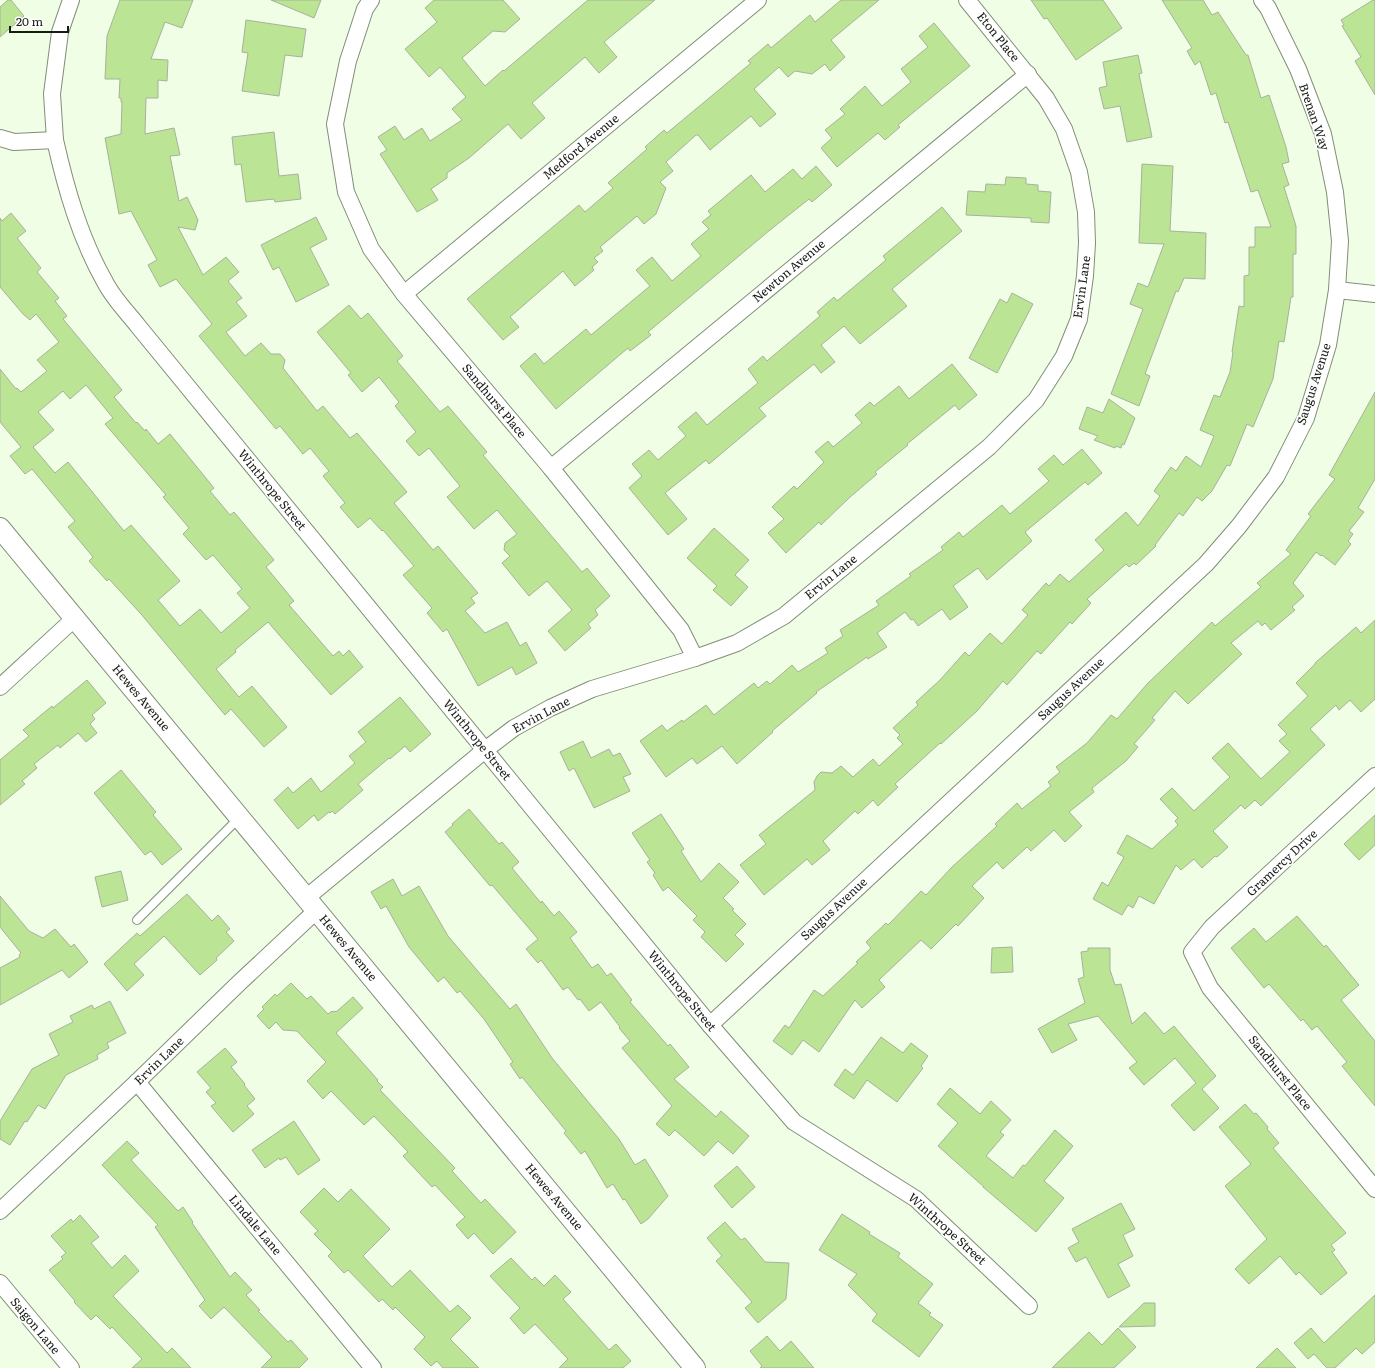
<svg xmlns="http://www.w3.org/2000/svg" width="1375" height="1368" viewBox="0 0 1375 1368" font-family="Literata,serif">
<rect width="100%" height="100%" fill="#f1fee6"/>
<g fill="#bbe494" stroke="#a6b29c" fill-rule="evenodd">
<path d="M8,0H11L24,16L0,37V7Z"/>
<path d="M120,0H193L182,28L165,22L151,59L168,60L167,81L158,80V98H146L145,134L174,128L180,155L170,156L179,201L187,197L198,220L195,230L178,227L203,275L226,257L239,272L228,281L242,298L236,302L247,316L226,332L245,356L261,343L271,354H280L285,360L283,368L317,411L323,406L350,438L357,433L407,492L394,503L433,550L438,546L478,593L471,598L475,603L465,611L485,633L507,622L520,646L526,642L537,663L516,675L512,667L478,686L447,629L443,632L427,613L432,608L403,575L414,566L383,530L382,531L370,518L358,528L340,507L345,503L323,476L329,471L310,448L303,454L280,426L276,429L218,359L199,336L212,324L176,279L160,287L148,265L157,260L131,211L119,214L105,138L121,134L122,102H121V98H119L120,79H105L107,36Z"/>
<path d="M271,0H321L314,18Z"/>
<path d="M434,0H503L520,19L505,32L493,31L462,58L485,86L503,70L504,71L588,0H655L604,42L617,57L599,73L585,57L532,103L545,118L521,139L508,124L469,158L447,173V178L431,189L438,200L417,212L380,154L387,150L378,137L395,126L404,140L422,128L430,141L462,120L452,109L466,97L440,67L429,77L405,49L437,22L425,8Z"/>
<path d="M841,0H879L831,40L845,57L830,71L825,64L812,74L795,71L788,77L779,67L754,89L776,114L760,127L751,116L710,150L698,135H696L666,162L673,171L660,182L666,188L656,214L644,224L637,216L600,247L603,251L594,258L598,262L592,267L594,270L575,286L563,271L510,317L519,327L503,340L467,299L579,205L585,212L613,188L608,183L647,149L645,147L664,130L667,133L714,94L751,63L748,61L768,44L771,48L810,15L815,22Z"/>
<path d="M1031,0H1103L1122,28L1076,60L1047,18L1044,19Z"/>
<path d="M1162,0H1203L1212,15L1218,12L1246,55H1248L1261,98L1269,95L1286,147L1289,162L1282,164L1289,185L1284,187L1296,226V254H1293V297H1291L1284,342L1279,341L1273,379L1253,427L1247,424L1230,466L1227,465L1212,491L1202,501L1197,497L1183,516L1179,513L1155,545L1156,546L1136,565L1134,563L1129,567L1126,564L1087,599L1091,603L1072,624L1070,622L1041,654L1037,651L1007,685L1003,681L977,711L941,744L940,743L895,784L898,787L878,806L873,800L858,814L855,811L823,841L830,850L812,865L807,859L764,895L740,865L766,844L759,835L815,790L814,782L817,776L821,772L832,773L841,766L853,777L873,759L879,766L903,744L897,738L900,735L893,728L918,705L916,702L940,680L965,652L969,656L990,633L1002,644L1028,615L1022,610L1046,583L1049,586L1060,574L1069,582L1104,550L1095,540L1126,512L1138,526L1160,496L1154,491L1171,467L1176,471L1186,456L1201,467L1214,436L1200,430L1214,395L1220,397L1230,372L1233,352H1232L1239,306L1244,307V276L1249,275V247H1255V227H1271L1258,190L1251,192L1228,122L1225,123L1216,93L1211,95L1200,61L1195,65L1187,51L1192,48Z"/>
<path d="M1373,0H1375V95L1355,61L1361,57L1342,26L1344,25L1341,20Z"/>
<path d="M246,20L306,29L302,57L285,55L279,96L242,91L248,53L242,52Z"/>
<path d="M934,23L970,66L898,125L900,127L885,140L878,133L837,167L821,148L832,138L825,130L845,114L840,109L865,86L882,106L911,82L901,69L928,47L919,36Z"/>
<path d="M1138,55L1142,73L1139,74L1152,137L1127,142L1120,106L1104,109L1099,88L1107,86L1103,62Z"/>
<path d="M274,132L279,176L298,174L301,199L275,202L274,199L246,202L241,164L235,165L232,137Z"/>
<path d="M1142,164L1173,166L1170,231L1206,233L1205,279L1184,278L1178,292L1176,291L1145,374L1150,376L1139,406L1111,394L1143,309L1130,304L1138,283L1148,287L1164,244L1139,243Z"/>
<path d="M816,166L832,185L812,202L809,199L770,230L648,332L651,335L630,351L628,348L556,409L520,366L535,353L544,364L586,329L591,335L650,286L636,270L652,257L672,281L701,256L691,244L709,229L702,222L711,215L708,211L751,175L765,192L793,169L802,179Z"/>
<path d="M1006,177L1026,178V184L1038,185V191L1051,192L1049,223L1031,222V218L966,215L968,191L985,192L986,184L1005,185Z"/>
<path d="M942,207L962,231L892,289L907,306L860,344L844,326L821,345L835,362L821,373L814,364L759,408L766,416L709,464L706,460L665,493L687,519L668,535L629,488L642,476L632,464L649,450L658,460L686,436L678,427L696,412L707,425L758,383L748,369L763,356L767,361L820,316L817,312L834,297L837,301L886,260L883,256Z"/>
<path d="M11,213L26,231L17,238L41,268L37,272L59,298L55,301L67,316L63,319L122,390L114,397L136,423L137,422L145,431L146,429L158,444L170,434L214,488L210,491L230,515L234,512L274,560L266,567L294,601L289,605L333,656L339,651L343,656L349,650L363,667L331,695L268,622L235,650L236,652L216,669L239,697L252,686L287,727L264,747L231,709L225,715L141,614L109,579L107,581L89,561L93,557L68,527L75,521L32,469L25,474L10,456L21,447L0,422V369L16,389L17,388L21,392L47,371L37,360L59,342L36,314L30,320L23,314L0,287V218L2,221ZM86,385L113,418L105,424L166,495L163,497L189,528L183,534L206,560L213,555L242,589L237,593L250,608L221,633L200,609L180,626L158,600L180,581L131,525L124,531L68,462L55,473L33,447L54,430L38,412L63,391L70,399Z"/>
<path d="M316,217L327,239L310,248L329,285L296,302L279,267L273,270L261,245Z"/>
<path d="M1012,293L1033,304L997,373L969,358L1000,299L1007,303Z"/>
<path d="M349,305L361,319L368,313L403,356L397,361L440,412L448,406L487,452L483,455L582,572L587,568L610,596L595,610L598,615L588,624L591,628L565,651L548,631L572,610L547,581L529,596L502,563L510,556L504,550L505,543L517,534L497,510L474,529L447,497L460,486L429,448L419,456L406,441L416,432L395,406L399,402L379,377L362,392L348,375L351,373L317,332Z"/>
<path d="M952,364L977,395L959,410L955,405L907,444L908,445L875,472L877,474L849,498L821,525L819,522L786,553L768,533L784,519L772,507L794,486L797,489L824,462L815,452L828,441L833,447L862,423L855,415L870,402L874,406L899,386L909,399Z"/>
<path d="M1375,392V479L1358,508L1364,512L1349,531L1353,534L1348,541L1351,544L1335,565L1322,555L1321,556L1316,552L1293,583L1304,596L1292,607L1295,610L1271,630L1265,623L1262,626L1258,621L1231,643L1242,654L1188,704L1175,691L1152,718L1155,720L1134,744L1138,747L1126,761L1092,788L1094,792L1069,812L1082,826L1065,842L1054,830L1031,851L1027,847L1003,869L997,862L972,886L984,898L958,926L956,924L931,949L921,940L879,980L885,987L862,1008L855,1000L819,1052L803,1040L792,1055L773,1041L785,1025L789,1028L814,990L823,996L858,963L856,962L871,948L866,942L886,923L888,925L921,891L926,895L952,867L997,826L995,824L1017,803L1022,809L1051,786L1048,782L1060,772L1056,767L1087,743L1111,715L1117,719L1147,684L1212,622L1215,626L1261,587L1257,583L1291,554L1286,550L1311,516L1308,514L1335,479L1329,475Z"/>
<path d="M1109,399L1135,418L1124,445L1122,444L1121,448L1116,446L1115,448L1094,440L1098,436L1079,429L1087,407L1103,413Z"/>
<path d="M1082,449L1102,473L1088,485L1085,482L1025,532L1032,541L987,580L978,568L953,586L968,607L950,620L942,609L918,626L913,619L911,620L905,612L877,633L887,647L868,659L867,657L816,692L817,693L772,731L773,732L737,764L722,746L697,764L692,758L666,777L640,741L662,725L667,731L682,720L683,722L706,705L714,715L754,683L758,688L767,681L770,684L792,665L798,672L828,653L825,648L843,636L840,630L879,605L876,601L911,576L909,574L943,550L941,547L959,532L963,537L1002,505L1010,514L1049,481L1038,469L1054,455L1063,465Z"/>
<path d="M714,528L749,560L735,575L748,587L731,606L713,590L717,586L687,558Z"/>
<path d="M1375,620V699L1361,712L1350,700L1339,710L1336,705L1310,729L1325,745L1261,806L1255,800L1245,809L1241,805L1213,831L1228,847L1217,857L1215,856L1202,868L1194,859L1181,870L1176,865L1154,904L1139,896L1133,908L1128,905L1122,915L1093,899L1102,882L1108,886L1124,857L1117,853L1127,835L1152,849L1178,825L1175,821L1178,818L1160,799L1172,788L1194,811L1230,777L1212,758L1228,743L1261,779L1290,752L1279,741L1287,734L1278,725L1308,696L1296,683L1315,664V663L1356,627L1361,633Z"/>
<path d="M87,680L106,703L92,715L95,719L90,724L97,733L86,742L78,733L60,748L58,745L34,764L37,768L22,781L25,784L0,805V760L29,736L23,730L52,706L53,708Z"/>
<path d="M400,697L431,734L410,752L405,746L390,759L389,758L358,784L363,790L335,814L332,811L330,813L329,812L318,821L314,815L298,829L274,800L288,787L293,793L311,778L321,792L355,763L349,756L366,742L358,732Z"/>
<path d="M583,741L591,758L609,749L613,756L620,753L631,774L623,777L630,791L594,808L574,768L569,771L560,752Z"/>
<path d="M121,770L156,812L153,815L182,849L162,865L151,851L145,855L94,793Z"/>
<path d="M469,809L499,844L502,842L519,862L512,868L541,903L542,901L554,916L559,911L577,932L570,938L592,968L598,964L607,976L611,973L632,1000L630,1002L668,1046L670,1044L689,1067L674,1079L716,1117L721,1111L749,1136L733,1154L718,1141L704,1156L675,1130L669,1136L656,1124L672,1106L622,1048L630,1041L619,1028L620,1027L601,1002L589,1011L580,999L578,1000L568,987L563,990L541,960L538,963L526,949L538,939L492,885L490,886L445,832L453,825L452,824Z"/>
<path d="M661,814L684,849L681,851L701,882L719,863L739,882L723,898L734,909L732,910L746,924L735,935L744,944L726,962L701,937L705,932L693,920L697,916L668,887L663,891L653,875L655,873L647,862L650,860L632,833Z"/>
<path d="M1375,815V845L1359,860L1344,844Z"/>
<path d="M121,871L128,900L102,907L95,877Z"/>
<path d="M393,879L402,896L419,886L448,936L510,1009L516,1004L552,1058L619,1139L635,1165L645,1159L668,1196L648,1219L641,1224L625,1199L623,1200L613,1184L607,1188L585,1151L581,1154L564,1133L566,1131L522,1077L520,1079L510,1064L513,1062L484,1019L460,991L457,993L444,977L438,982L409,947L386,906L381,909L371,892Z"/>
<path d="M187,894L212,921L218,915L230,929L226,932L234,941L216,958L217,960L200,975L164,936L134,964L144,975L127,991L104,964L137,933L140,936Z"/>
<path d="M0,896L29,931L43,938L55,929L71,947L74,944L88,962L69,978L62,970L0,1005V968L20,957L19,955L21,953L0,927Z"/>
<path d="M1297,916L1324,947L1326,945L1359,985L1341,1000L1375,1041V1106L1342,1066L1347,1062L1317,1026L1312,1030L1303,1019L1301,1021L1269,984L1264,988L1231,948L1254,928L1266,942Z"/>
<path d="M1012,947L1013,972L991,973L992,948Z"/>
<path d="M1088,948H1110V970L1115,985L1121,984L1132,1024L1145,1012L1164,1034L1174,1026L1216,1076L1202,1089L1219,1108L1194,1131L1171,1105L1196,1083L1175,1058L1144,1085L1129,1068L1137,1062L1098,1016L1068,1024L1077,1040L1052,1053L1038,1029L1085,1003L1078,979L1084,977L1081,952L1088,951Z"/>
<path d="M291,983L307,999L311,996L328,1014L332,1011L333,1012L335,1011L336,1012L353,997L363,1008L336,1033L378,1080L377,1081L383,1087L380,1090L455,1168L452,1171L481,1203L485,1199L516,1232L493,1254L474,1233L468,1239L456,1225L465,1217L435,1185L432,1187L403,1156L408,1152L374,1116L364,1125L331,1091L323,1099L307,1081L326,1062L297,1031L283,1030L276,1022L269,1029L257,1016L264,1009L262,1007L275,994L277,996Z"/>
<path d="M110,1001L126,1033L107,1043L109,1048L97,1055L98,1059L66,1075L45,1109L38,1105L27,1122L25,1121L10,1145L0,1139V1121L32,1069L59,1055L49,1034L73,1022L70,1016L92,1005L94,1009Z"/>
<path d="M881,1037L903,1053L911,1043L928,1056L921,1066L923,1068L897,1102L867,1080L854,1099L834,1085L845,1069L853,1075Z"/>
<path d="M225,1048L237,1062L231,1067L245,1084L244,1085L255,1099L247,1106L254,1114L233,1132L211,1106L216,1103L206,1092L211,1088L197,1072Z"/>
<path d="M950,1088L980,1114L991,1101L1011,1120L1000,1132L1004,1135L986,1156L1013,1178L1023,1165L1025,1166L1055,1130L1073,1146L1044,1181L1064,1198L1036,1232L983,1187H984L938,1146L958,1123L937,1104Z"/>
<path d="M1245,1104L1254,1114L1256,1113L1268,1127L1267,1129L1279,1143L1273,1148L1346,1233L1331,1245L1335,1250L1332,1252L1347,1273L1321,1295L1299,1272L1296,1275L1280,1256L1249,1284L1235,1269L1267,1239L1225,1186L1251,1164L1219,1127Z"/>
<path d="M294,1121L320,1160L298,1175L286,1157L280,1160L279,1158L265,1168L252,1150Z"/>
<path d="M127,1141L139,1153L131,1160L178,1211L183,1207L193,1222L192,1223L230,1277L235,1272L252,1290L246,1295L260,1310L258,1311L288,1342L291,1340L308,1359L299,1368H261L272,1357L224,1307L211,1319L199,1306L205,1300L155,1227L158,1225L102,1165Z"/>
<path d="M737,1166L755,1187L732,1208L714,1186Z"/>
<path d="M324,1188L338,1202L351,1189L390,1229L363,1256L392,1287L410,1270L450,1312L458,1305L471,1318L450,1339L479,1368H443L437,1361L431,1366L414,1349L425,1337L395,1307L393,1310L382,1299L379,1302L348,1270L344,1273L328,1256L332,1252L314,1234L318,1231L300,1212Z"/>
<path d="M1121,1203L1135,1229L1123,1235L1133,1256L1118,1264L1130,1286L1108,1298L1086,1257L1076,1262L1068,1248L1079,1242L1072,1229Z"/>
<path d="M842,1214L870,1232L869,1234L900,1253L898,1257L933,1284L918,1303L931,1313L929,1315L943,1325L919,1357L872,1321L877,1314L848,1285L857,1274L819,1250Z"/>
<path d="M80,1215L99,1237L91,1243L112,1268L125,1255L139,1271L113,1296L167,1353L172,1348L191,1368H132L142,1359L112,1327L110,1329L96,1315L91,1320L74,1302L75,1301L49,1270L63,1259L61,1257L66,1253L51,1236L71,1219L73,1222Z"/>
<path d="M725,1222L741,1240L745,1238L765,1262L789,1263L786,1299L758,1323L745,1308L752,1302L716,1261L722,1256L707,1238Z"/>
<path d="M511,1258L532,1280L535,1277L544,1286L555,1275L571,1292L563,1299L609,1350L616,1344L631,1361L623,1368H559L568,1359L535,1324L524,1334L510,1318L520,1308L490,1276Z"/>
<path d="M1375,1295V1342L1362,1354L1356,1348L1335,1368H1327L1314,1354L1308,1359L1294,1343L1311,1328L1324,1343Z"/>
<path d="M1144,1303H1155V1326L1119,1327Z"/>
<path d="M1118,1328L1136,1347L1114,1368H1052L1089,1332L1102,1345Z"/>
<path d="M767,1336L780,1351L791,1341L814,1368H760L762,1366L750,1351Z"/>
<path d="M1277,1348L1296,1368H1256Z"/>
</g>
<g fill="none" stroke-linecap="round" stroke-linejoin="round">
<g stroke="#828e78" stroke-width="10">
<path id="service" d="M137,920L239,818"/>
</g>
<g stroke="#828e78" stroke-width="18">
<g id="minor">
<path d="M371,0L365,9L348,61L335,124L346,192L371,249L404,294L551,468L681,630L695,658"/>
<path d="M0,138L14,142L55,140C66,189 80,238 105,282C113,298 127,312 138,326L710,1025L794,1122L916,1199L1029,1306"/>
<path d="M55,140L52,94L60,32L71,0"/>
<path d="M1337,290L1375,294"/>
<path d="M404,294L758,0"/>
<path d="M551,468L1028,74"/>
<path d="M0,687L75,618"/>
<path d="M1375,776L1212,927L1192,952L1210,988L1375,1189"/>
<path d="M306,898L485,750L514,728L550,708L592,689L695,658L737,643L784,616L989,447L1036,400L1064,356L1079,319L1085,276L1087,243L1086,212L1079,172L1064,129L1046,98L967,0"/>
<path d="M710,1025L1206,564L1239,526L1276,477L1306,418L1328,345L1337,290L1340,241L1335,192L1323,134L1298,69L1268,8L1262,0"/>
<path d="M137,1082L373,1368"/>
<path d="M0,1211L137,1082L239,983L317,910"/>
<path d="M0,1283L71,1368"/>
</g>
</g>
<g stroke="#828e78" stroke-width="22">
<path id="tertiary" d="M0,528L695,1368"/>
</g>
<use href="#service" stroke="#fff" stroke-width="8"/>
<use href="#minor" stroke="#fff" stroke-width="16"/>
<use href="#tertiary" stroke="#fff" stroke-width="20"/>
</g>
<g text-anchor="middle" stroke-width="3.5" stroke-linejoin="round" paint-order="stroke">
<g font-size="12" fill="#161b13" stroke="#fff">
<text transform="translate(998 37) rotate(51)" y="4">Eton Place</text>
<text transform="translate(1314 117) rotate(71)" y="4">Brenan Way</text>
<text transform="translate(581 147) rotate(-40)" y="4">Medford Avenue</text>
<text transform="translate(789 271) rotate(-40)" y="4">Newton Avenue</text>
<text transform="translate(1082 287) rotate(-82)" y="4">Ervin Lane</text>
<text transform="translate(1314 384) rotate(-72)" y="4">Saugus Avenue</text>
<text transform="translate(494 401) rotate(50)" y="4">Sandhurst Place</text>
<text transform="translate(272 490) rotate(51)" y="4">Winthrope Street</text>
<text transform="translate(831 577) rotate(-39)" y="4">Ervin Lane</text>
<text transform="translate(1071 689) rotate(-43)" y="4">Saugus Avenue</text>
<text transform="translate(141 698) rotate(50)" y="4">Hewes Avenue</text>
<text transform="translate(541 715) rotate(-28)" y="4">Ervin Lane</text>
<text transform="translate(477 740) rotate(51)" y="4">Winthrope Street</text>
<text transform="translate(1282 863) rotate(-43)" y="4">Gramercy Drive</text>
<text transform="translate(834 909) rotate(-43)" y="4">Saugus Avenue</text>
<text transform="translate(348 948) rotate(50)" y="4">Hewes Avenue</text>
<text transform="translate(682 991) rotate(51)" y="4">Winthrope Street</text>
<text transform="translate(159 1061) rotate(-44)" y="4">Ervin Lane</text>
<text transform="translate(1280 1073) rotate(51)" y="4">Sandhurst Place</text>
<text transform="translate(554 1197) rotate(50)" y="4">Hewes Avenue</text>
<text transform="translate(255 1225) rotate(50)" y="4">Lindale Lane</text>
<text transform="translate(947 1229) rotate(42)" y="4">Winthrope Street</text>
<text transform="translate(35 1326) rotate(50)" y="4">Saigon Lane</text>
</g>
</g>
<path d="M10 26v6h58v-6" fill="none" stroke="#161b13" stroke-width="2"/>
<text x="16" y="26" font-size="12" fill="#161b13" stroke="#ffffff" stroke-width="3" paint-order="stroke">20 m</text>
</svg>
